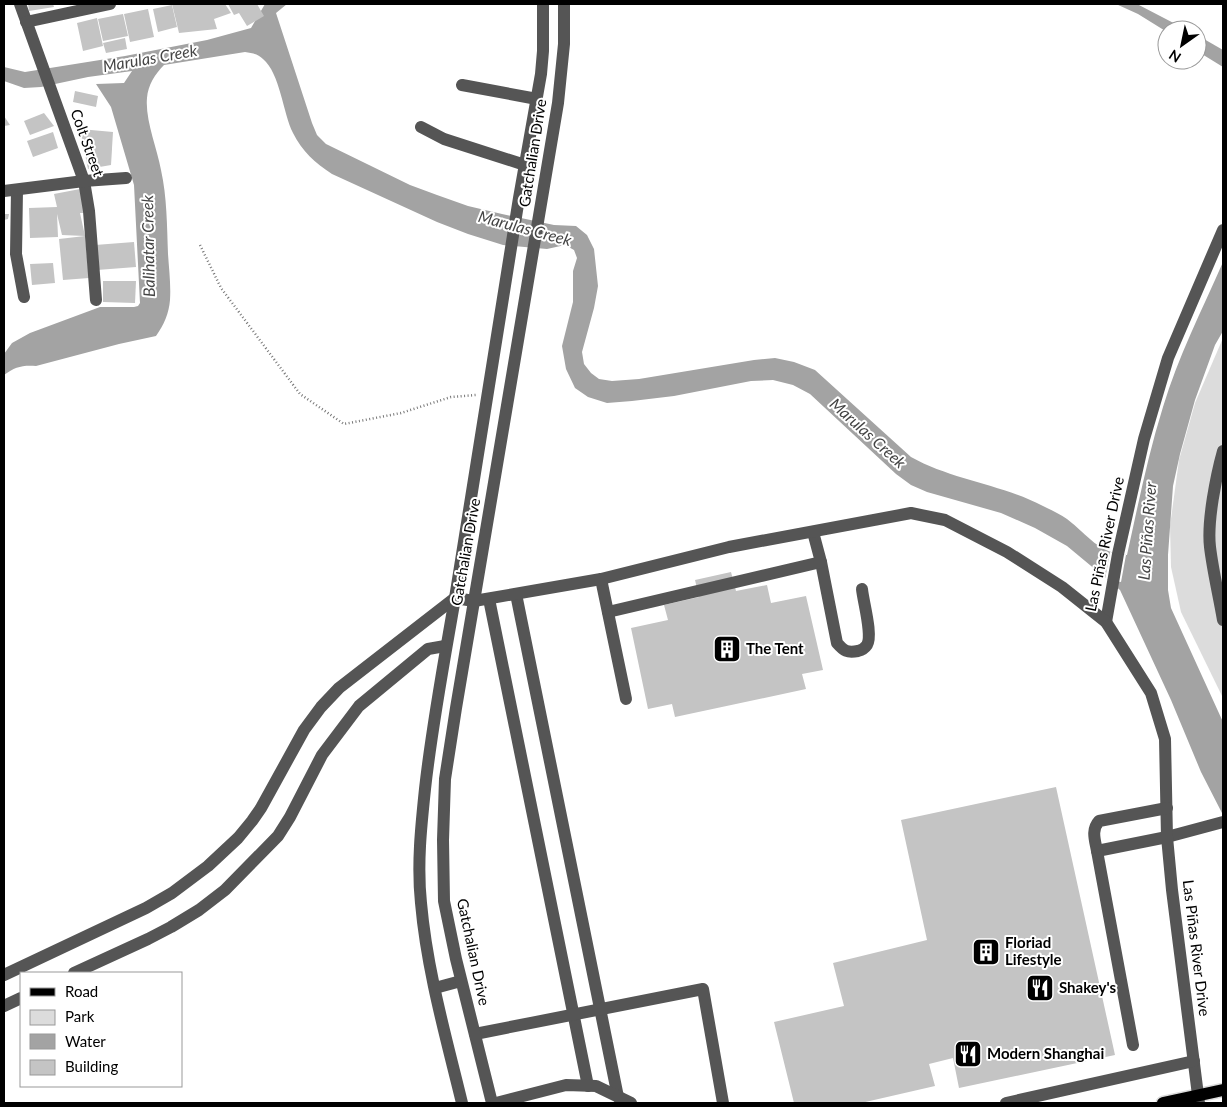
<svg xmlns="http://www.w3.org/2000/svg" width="1227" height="1107" viewBox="0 0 1227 1107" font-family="Lato,sans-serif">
<rect width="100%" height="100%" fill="#fff"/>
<path fill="#dcdcdc" d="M1223,338V698L1181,612L1171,567L1170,526L1179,460L1195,403Z"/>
<g fill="#a3a3a3">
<path d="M265,4H287L276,13L312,123L317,135L326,144L410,185L437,195L468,206L502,214L554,225L576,226L587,235L594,249L598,286L594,308L582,352L584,364L591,373L599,379L612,381L639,379L754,360L775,358L794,362L815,370L911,457C952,480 1001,484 1043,506C1051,510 1060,514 1067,519C1089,536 1098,553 1127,555C1138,505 1148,455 1163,407C1178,357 1202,310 1223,262V331L1215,345L1195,400L1180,454L1173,486L1168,555V590L1171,608L1223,722V815L1201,772L1171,700L1120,590L1067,546L1035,528L1001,513L927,492L911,485L896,474L810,394L793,385L773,380L751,381L674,396L632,401L607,403L588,397L575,388L566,369L562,346L573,302V271L577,258L574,250L565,245L547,249L503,245L468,234L437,222L332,174C315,163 302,151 293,133C283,113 280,73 263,59C258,54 252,53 245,52L164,65C155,74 148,85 147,98C145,120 157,148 161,170C167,197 167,226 168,254C169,269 171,285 170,300C169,313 164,325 156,336L119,344L36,366C22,365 15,367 4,375V354L12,343L30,333L100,307H134L138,306L140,303L134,185L111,107L96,84L124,83L132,71L88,77L41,87L24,88L4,81V67L25,72L125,56L207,40L251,28Z"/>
<path d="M1116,4H1137L1187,30H1167V32L1138,14Z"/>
<path d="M1197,35L1223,50V67L1197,51Z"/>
</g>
<path fill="#fff" d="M1110,552L1126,555L1121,582L1105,579Z"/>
<g fill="#c4c4c4">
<path d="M28,4H53L54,7L29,11Z"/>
<path d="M172,4H225L231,13L214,19L217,29L179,33Z"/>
<path d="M228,4H257L264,16L247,26L239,13L234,15Z"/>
<path d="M172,5L177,27L158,32L153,9Z"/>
<path d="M148,9L154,37L130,42L124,14Z"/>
<path d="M123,14L128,36L103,41L98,19Z"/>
<path d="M97,18L103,46L83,51L77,23Z"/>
<path d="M125,38L127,49L106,53L103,43Z"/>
<path d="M75,91L98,96L96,107L73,102Z"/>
<path d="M44,113L54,126L30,135L24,121Z"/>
<path d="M4,116L10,125L4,126Z"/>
<path d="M80,129L113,132L111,165L88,169Z"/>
<path d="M53,132L58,148L33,157L27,141Z"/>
<path d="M80,189L85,213H80L85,236L62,235L57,214L58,237L30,238L29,208L57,207L54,194Z"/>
<path d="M4,214H9L8,219L4,220Z"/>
<path d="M85,236L89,278L63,280L59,239Z"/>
<path d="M134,242L136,267L97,270L95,245Z"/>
<path d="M53,263L55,283L32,285L30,264Z"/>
<path d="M103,281H136L135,303L103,302Z"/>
<path d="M731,572L736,591L767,585L771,603L806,596L823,670L802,674L806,689L675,717L672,704L648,709L631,628L668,620L664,605L699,597L695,580Z"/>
<path d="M1056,787L1115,1055L959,1088L953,1058L929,1064L935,1086L861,1103H794L774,1022L844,1006L833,963L927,940L901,820Z"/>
</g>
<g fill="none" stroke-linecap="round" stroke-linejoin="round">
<g stroke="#dbdbdb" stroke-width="15">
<path id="major" d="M1163,1103L1223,1090"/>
</g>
<path stroke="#777" stroke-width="2.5" stroke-dasharray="1 2.5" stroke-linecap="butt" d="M200,245L221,288L300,394L344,424L401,413L451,397L476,395"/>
<g stroke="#555" stroke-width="12">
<path d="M20,4L84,181L89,211L96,300"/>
<path d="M26,22L110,4"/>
<path d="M462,85L537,99"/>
<path d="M421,127L444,139L525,165"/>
<path d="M17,190L16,254L24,297"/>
<path d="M4,191L84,181L126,178"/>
<path d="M1223,451C1216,476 1207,522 1210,547C1213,572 1219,596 1223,620"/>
<path d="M821,562L837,643C844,651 847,653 858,651C862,650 865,648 867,645C873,635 863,601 862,589"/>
<path d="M601,579L626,699"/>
<path d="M516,594L618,1097"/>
<path d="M489,599L588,1086"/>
<path d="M608,612L821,562L813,532"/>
<path d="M1106,622L1118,554L1144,439L1168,358L1223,230"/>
<path d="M1097,851L1167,837L1223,822"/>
<path d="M74,973L148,939L171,927L199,910L225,890L278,836L290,817L322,755L359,706L428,649L445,646"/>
<path d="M4,975L146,908L172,893L208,866L238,838L252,821L261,808L304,730L321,707L339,688L455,598L474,601L601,579L729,547L911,513L945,520L1007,552L1062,587L1106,622L1151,693L1165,739L1167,837L1172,890L1199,1103"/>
<path d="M435,988L461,981"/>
<path d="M4,1006L21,998"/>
<path d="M475,1034L703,989L723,1103"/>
<path d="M1133,1045L1097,851C1095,840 1091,830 1099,821L1167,808"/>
<path d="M462,1103C446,1037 427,971 421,903C417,865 421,827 425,789C432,725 444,662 455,598L519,198L541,74L543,51V4"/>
<path d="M492,1103L456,959L444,901L443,840L445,779L456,708L558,103L564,44V4"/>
<path d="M496,1103L566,1085L596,1086L631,1103"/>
<path d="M1006,1103L1194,1061"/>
</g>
<use href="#major" stroke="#000" stroke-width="12"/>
</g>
<defs>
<g id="building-square" transform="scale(1.4375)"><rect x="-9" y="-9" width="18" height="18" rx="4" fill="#000" stroke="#fff"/><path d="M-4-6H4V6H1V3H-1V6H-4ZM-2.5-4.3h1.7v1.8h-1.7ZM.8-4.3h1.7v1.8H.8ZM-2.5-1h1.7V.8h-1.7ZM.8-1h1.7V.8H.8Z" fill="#fff"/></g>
<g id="restaurant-square" transform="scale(1.4375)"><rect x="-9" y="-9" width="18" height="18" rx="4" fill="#000" stroke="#fff"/><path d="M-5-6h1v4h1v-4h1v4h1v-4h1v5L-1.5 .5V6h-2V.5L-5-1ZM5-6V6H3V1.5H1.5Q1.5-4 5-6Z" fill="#fff"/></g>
</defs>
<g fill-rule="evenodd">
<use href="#building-square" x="727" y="649"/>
<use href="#building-square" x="986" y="952"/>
<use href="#restaurant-square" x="1040" y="988"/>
<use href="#restaurant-square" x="968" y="1054"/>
</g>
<g text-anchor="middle" stroke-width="4" stroke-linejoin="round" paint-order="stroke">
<g font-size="15" fill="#000" stroke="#fff">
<text transform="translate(87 143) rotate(70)" y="5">Colt Street</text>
<text transform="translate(533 153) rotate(-81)" y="5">Gatchalian Drive</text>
<text transform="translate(1105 544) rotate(-78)" y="5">Las Piñas River Drive</text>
<text transform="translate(466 552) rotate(-80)" y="5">Gatchalian Drive</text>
<text transform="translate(1196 948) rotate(83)" y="5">Las Piñas River Drive</text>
<text transform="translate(473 952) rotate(78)" y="5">Gatchalian Drive</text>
</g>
<g font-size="15" font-weight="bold" fill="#000" stroke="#fff" text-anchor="start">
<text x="746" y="654">The Tent</text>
<text x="1005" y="948">Floriad<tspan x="1005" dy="17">Lifestyle</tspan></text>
<text x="1059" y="993">Shakey's</text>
<text x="987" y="1059">Modern Shanghai</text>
</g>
<g font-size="16" font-style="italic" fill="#444" stroke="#fff">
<text transform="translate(150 58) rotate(-10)" y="6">Marulas Creek</text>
<text transform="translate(525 228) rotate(15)" y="6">Marulas Creek</text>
<text transform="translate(148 246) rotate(-91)" y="6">Balihatar Creek</text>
<text transform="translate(868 433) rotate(42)" y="6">Marulas Creek</text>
<text transform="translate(1147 531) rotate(-86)" y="6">Las Piñas River</text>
</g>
</g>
<rect width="1227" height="1107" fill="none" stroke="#000000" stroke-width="10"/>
<rect x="20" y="972" width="162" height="115" fill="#ffffff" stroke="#999999"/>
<rect x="30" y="988" width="25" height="8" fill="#000000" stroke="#999999"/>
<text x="65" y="997" font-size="15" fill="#000000">Road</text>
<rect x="30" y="1010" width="25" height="15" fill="#dcdcdc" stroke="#999999"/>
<text x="65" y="1022" font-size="15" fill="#000000">Park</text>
<rect x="30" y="1034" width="25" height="15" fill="#a3a3a3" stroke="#999999"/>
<text x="65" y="1047" font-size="15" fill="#000000">Water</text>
<rect x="30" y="1060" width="25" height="15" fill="#c4c4c4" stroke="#999999"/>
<text x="65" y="1072" font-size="15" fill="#000000">Building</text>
<g transform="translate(1182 45) rotate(213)"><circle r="24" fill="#ffffff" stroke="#999999"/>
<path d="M0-4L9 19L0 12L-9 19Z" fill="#000000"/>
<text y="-8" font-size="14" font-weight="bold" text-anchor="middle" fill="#000000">N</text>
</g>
</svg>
